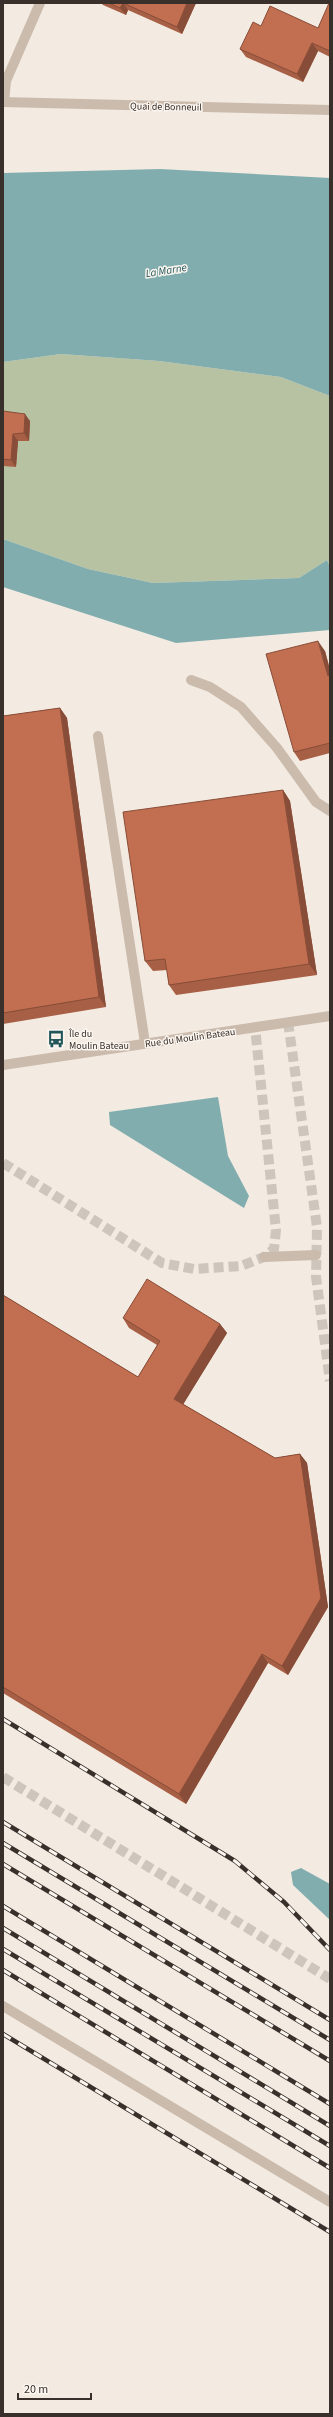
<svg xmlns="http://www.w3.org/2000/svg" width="333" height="2417" viewBox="0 0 333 2417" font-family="'Source Sans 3',sans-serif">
<rect width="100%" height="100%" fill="#f3ebe1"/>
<path fill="#b6c2a1" d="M61,354L159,361L281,377L330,396V567L327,560L299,578L153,583L88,569L3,539V362Z"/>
<g fill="#81adaf">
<path d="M160,169L330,178V396L281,377L159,361L61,354L3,362V173Z"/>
<path d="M3,539L88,569L153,583L299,578L327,560L330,567V630L176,643L3,587Z"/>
<path d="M218,1097L228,1156L249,1196L244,1208L110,1125L109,1112Z"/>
<path d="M301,1868L330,1884V1920L293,1885L291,1872Z"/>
</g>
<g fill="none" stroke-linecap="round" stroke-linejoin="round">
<g stroke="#cec6bd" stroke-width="10" stroke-dasharray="10 5" stroke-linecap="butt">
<path d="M288,1022L317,1227L316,1277L330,1381"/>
<path d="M3,1163L162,1263L194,1269L241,1266L264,1257L274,1249L276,1230L255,1027"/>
<path d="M3,1777L330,1979"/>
</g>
<g stroke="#cbbbad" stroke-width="10">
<path d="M3,102L330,110"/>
<path d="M4,102L6,81L40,3"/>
<path d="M191,680L210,687L241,707L277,748L316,802L330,811"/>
<path d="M98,736L145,1043"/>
<path d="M3,1065L330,1016"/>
<path d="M264,1257L316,1255"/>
<path d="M3,2006L330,2202"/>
</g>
<g stroke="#3a302b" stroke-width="4.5">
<g id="rail">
<path d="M3,1719L235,1861L284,1902L330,1950"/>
<path d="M3,1822L330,2020"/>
<path d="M3,1843L330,2040"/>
<path d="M3,1864L330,2061"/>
<path d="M3,1906L330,2104"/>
<path d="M3,1928L330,2126"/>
<path d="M3,1949L330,2146"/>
<path d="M3,1970L330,2168"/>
<path d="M3,2034L330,2232"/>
</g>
</g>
<use href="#rail" stroke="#faf5ee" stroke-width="3" stroke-dasharray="9" stroke-linecap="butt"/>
</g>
<g fill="#a75f45">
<path d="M101,3H196L182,34L128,10L126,15L103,5Z"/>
<path d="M330,3V57L318,51L303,82L246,57L240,49L261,26L318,28Z"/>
<path d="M3,411L30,421L29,441H18L16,467L3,466Z"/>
<path d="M325,651L330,670V753L300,761L294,752Z"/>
<path d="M60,708L67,718L106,1007L3,1024V716Z"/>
<path d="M283,790L290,801L317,975L176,995L169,985L167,970L153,971L145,961Z"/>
<path d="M3,1295L138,1377L157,1345L129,1328L123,1318L220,1324L227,1333L183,1404L275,1458L300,1454L307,1463L328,1607L288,1675L268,1663L186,1804L3,1693Z"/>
</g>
<g fill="#884d38">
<path d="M123,3L128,10L126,15L120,8Z"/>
<path d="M187,3H196L182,34L177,27Z"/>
<path d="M312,43L318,51L303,82L297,74Z"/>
<path d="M25,414L30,421L29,441L24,433Z"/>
<path d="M13,434L18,441L16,467L11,460Z"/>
<path d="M318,641L325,651L330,670V679L328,676Z"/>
<path d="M60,708L67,718L106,1007L99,997Z"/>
<path d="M283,790L290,801L317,975L309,964Z"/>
<path d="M220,1324L227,1333L181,1408L174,1399Z"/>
<path d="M300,1454L307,1463L328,1607L288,1675L282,1666Z"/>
<path d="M262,1654L268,1663L186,1804L179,1794Z"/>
</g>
<g fill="#c26e50" stroke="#884d38">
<path d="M109,3H123L120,8Z"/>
<path d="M123,3H187L177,27Z"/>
<path d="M329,3H330V51L312,43L297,74L240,49L253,22L261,26L270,6L318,28Z"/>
<path d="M3,411L25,414L24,433L13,434L11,460L3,459Z"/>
<path d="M318,641L328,676L330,675V743L294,752L266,654Z"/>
<path d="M60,708L99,997L3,1013V716Z"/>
<path d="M283,790L309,964L169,985L165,959L145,961L123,812Z"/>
<path d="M147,1279L220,1324L174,1399L275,1458L300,1454L321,1598L282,1666L262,1654L179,1794L3,1687V1295L138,1377L160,1341L123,1318Z"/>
</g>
<defs>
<g id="bus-bare" transform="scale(1.38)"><path d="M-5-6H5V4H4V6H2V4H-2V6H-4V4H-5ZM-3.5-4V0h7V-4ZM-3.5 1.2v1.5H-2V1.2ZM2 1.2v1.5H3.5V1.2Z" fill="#22565b" stroke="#faf5ee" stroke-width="2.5" paint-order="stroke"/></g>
</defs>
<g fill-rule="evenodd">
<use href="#bus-bare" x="56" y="1039"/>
</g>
<g text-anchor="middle" stroke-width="3" stroke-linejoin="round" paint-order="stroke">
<g font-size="10" fill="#3a302b" stroke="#faf5ee">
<text transform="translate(166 106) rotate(1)" y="4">Quai de Bonneuil</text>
<text transform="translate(190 1037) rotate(-8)" y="4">Rue du Moulin Bateau</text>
</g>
<g font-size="10" fill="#3a302b" stroke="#faf5ee" text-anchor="start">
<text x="69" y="1037">Île du<tspan x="69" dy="12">Moulin Bateau</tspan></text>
</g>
<g font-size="11" font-style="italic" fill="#22565b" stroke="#faf5ee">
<text transform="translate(166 270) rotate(-9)" y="4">La Marne</text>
</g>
</g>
<rect width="333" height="2417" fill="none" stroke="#3a302b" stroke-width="8"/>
<path d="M18 2393v6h73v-6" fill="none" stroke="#3a302b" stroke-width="2"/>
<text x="24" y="2393" font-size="12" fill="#3a302b" stroke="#faf5ee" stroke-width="3" paint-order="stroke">20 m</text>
</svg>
